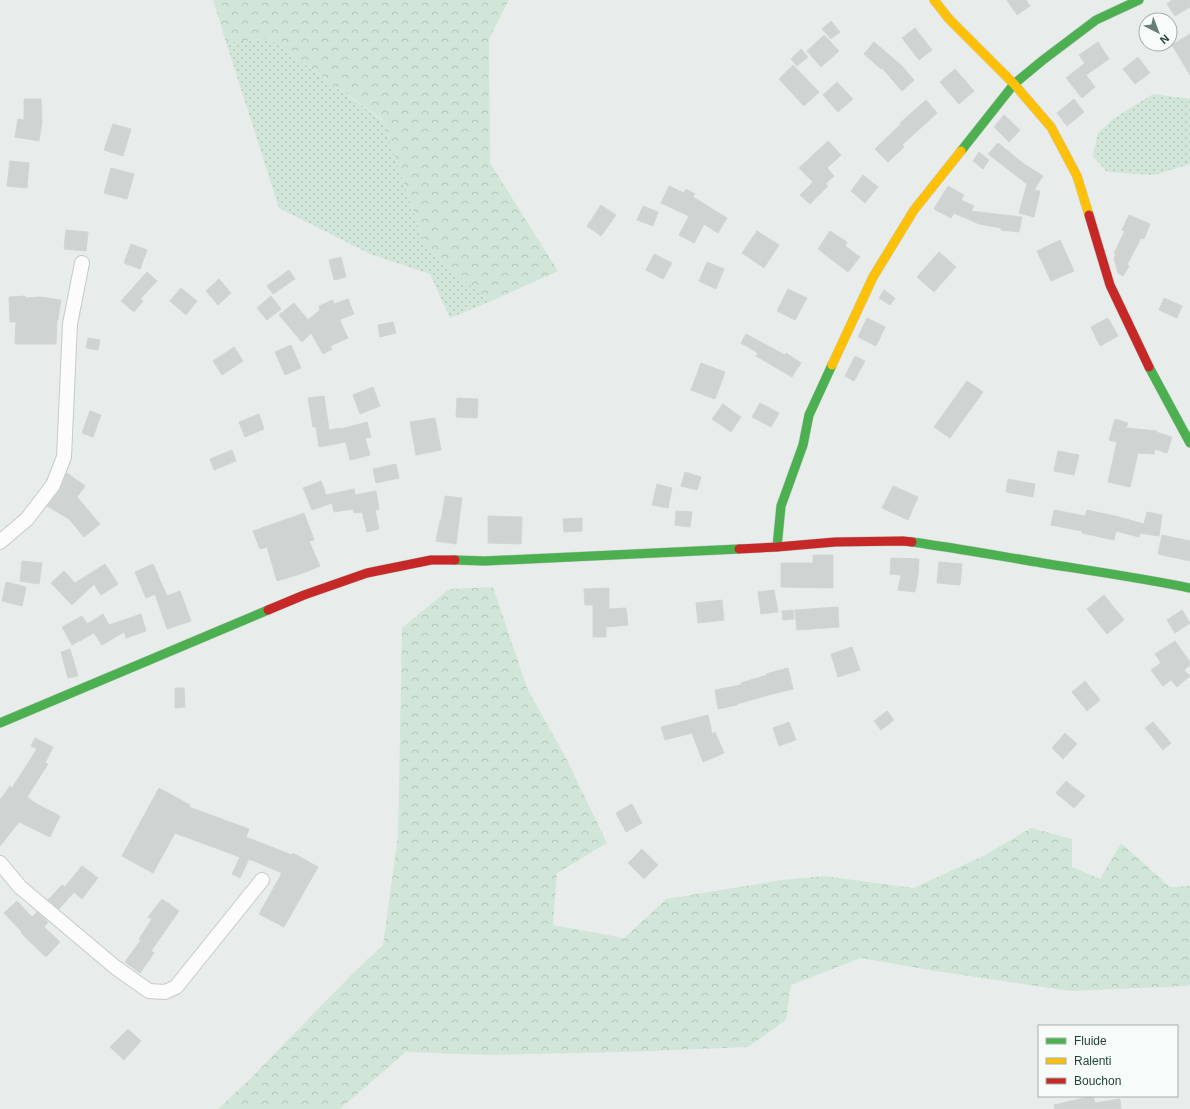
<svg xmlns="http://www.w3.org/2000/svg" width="1190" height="1109" viewBox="0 0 1190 1109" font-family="Helvetica,sans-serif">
<defs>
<pattern id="grass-dots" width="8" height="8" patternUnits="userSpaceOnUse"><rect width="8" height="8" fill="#d1e6d8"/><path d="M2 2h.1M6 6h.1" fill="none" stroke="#b3c6ba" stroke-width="1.8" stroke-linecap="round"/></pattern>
<pattern id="forest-crowns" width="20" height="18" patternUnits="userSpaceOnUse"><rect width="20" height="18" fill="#d1e6d8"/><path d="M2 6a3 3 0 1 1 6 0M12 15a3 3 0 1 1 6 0" fill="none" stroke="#b3c6ba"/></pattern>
</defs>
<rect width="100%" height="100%" fill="#e8edeb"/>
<g fill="url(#grass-dots)">
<path d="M270,39L383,121L425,246L489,302L450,318L430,274L370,254L279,208L226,42Z"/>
<path d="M1153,94L1190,99V164L1154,175L1107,172L1093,156L1098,133L1113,119Z"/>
</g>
<g fill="url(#forest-crowns)">
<path d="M213,0H509L489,39L490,163L558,271L489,302L425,246L383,120L270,39L226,42Z"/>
<path d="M493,587L527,688L567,760L607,843L557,873L553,925L624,938L666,899L782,880L824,876L914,888L985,855L1031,828L1072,839V867L1100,879L1121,843L1170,887L1190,886V984L1188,986L1070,991L929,970L861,958L791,985L786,1020L748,1047L625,1052L488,1055L406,1052L340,1109H218L249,1080L352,974L383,945L398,836L402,628L449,589Z"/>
</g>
<g fill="#cfd4d2" stroke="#d1d6d4">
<path d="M1007,0H1026L1030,6L1017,15Z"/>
<path d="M1172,0H1190V7L1175,16L1167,4Z"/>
<path d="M831,21L840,32L831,39L822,29Z"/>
<path d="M915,28L932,50L919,60L902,38Z"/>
<path d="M1190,34V75L1172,45Z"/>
<path d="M824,35L839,51L821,67L807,51Z"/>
<path d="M874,42L902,66L914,80L902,91L882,68L881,69L864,54Z"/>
<path d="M1098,42L1109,59L1086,75L1095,87L1082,98L1066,78L1085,63L1079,55Z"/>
<path d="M801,49L808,57L797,66L791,59Z"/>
<path d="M1138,57L1150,73L1135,84L1123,69Z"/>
<path d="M793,65L819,92L804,106L779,79Z"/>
<path d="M955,69L974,91L959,104L940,82Z"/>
<path d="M837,82L853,99L838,112L823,95Z"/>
<path d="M24,99H41L42,122L39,141L15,137L18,119L24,120Z"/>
<path d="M1074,99L1084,112L1067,126L1057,113Z"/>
<path d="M926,100L937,113L902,145L904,147L888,162L875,149L901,124L900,123Z"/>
<path d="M1004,115L1020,130L1009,142L994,127Z"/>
<path d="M113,124L131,129L123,156L104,150Z"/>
<path d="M828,141L841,155L827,168L834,176L825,184L828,186L810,204L800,195L813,182L799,168Z"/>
<path d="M998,143L1024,164L1043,176L1034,190L1040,191L1034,217L1019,213L1027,184L988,154Z"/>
<path d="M979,152L989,160L983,169L973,161Z"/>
<path d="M10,161L29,163L27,188L7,186Z"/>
<path d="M111,168L134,174L127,199L104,193Z"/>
<path d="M863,175L878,187L865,203L851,191Z"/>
<path d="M669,186L684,193L686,189L695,194L693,197L727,218L718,233L704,224L694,243L679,235L689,216L661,203Z"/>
<path d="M948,186L964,195L961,200L974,206L971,211L1022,217L1019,232L1001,230V228L979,224L954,213L951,218L934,209Z"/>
<path d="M601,205L616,215L601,236L587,226Z"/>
<path d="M643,206L658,212L653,226L637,220Z"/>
<path d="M1129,215L1150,224L1144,239L1141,238L1127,265L1129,266L1123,276L1118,273L1114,258L1116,254L1114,253L1125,231L1122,230Z"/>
<path d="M66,230L88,232L86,251L64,249Z"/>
<path d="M757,231L779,245L764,268L742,253Z"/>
<path d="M830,231L847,242L845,246L860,257L848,272L818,249Z"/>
<path d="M1060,240L1074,271L1051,281L1037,251Z"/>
<path d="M131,244L147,250L140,269L124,263Z"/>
<path d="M939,252L956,267L934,292L917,277Z"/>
<path d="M654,254L672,263L663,279L646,270Z"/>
<path d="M341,257L346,277L334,280L329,260Z"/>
<path d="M707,262L724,269L716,289L699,281Z"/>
<path d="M289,270L295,279L273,294L267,286Z"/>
<path d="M147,272L157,281L140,299L143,301L134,312L121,301Z"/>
<path d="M219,279L231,293L218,305L206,291Z"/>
<path d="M181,288L197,301L186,315L170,301Z"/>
<path d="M788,289L807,298L795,320L777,311Z"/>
<path d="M884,290L895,298L890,305L879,298Z"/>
<path d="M25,296V298L40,297L61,300L58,320H57L56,344H15L16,322H10L9,297Z"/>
<path d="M271,296L281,309L267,320L257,308Z"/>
<path d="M1164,298L1182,306L1177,318L1159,310Z"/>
<path d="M348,299L354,314L341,319L340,321L348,338L330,346L332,349L323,354L311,333L302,342L279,315L294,303L308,320L320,310L319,306L333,300L334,304Z"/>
<path d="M867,318L885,327L876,346L858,337Z"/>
<path d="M1108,318L1118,336L1100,346L1091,327Z"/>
<path d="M393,322L396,333L380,337L378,325Z"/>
<path d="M746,334L785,355L786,353L801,363L792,377L756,356L758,353L741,343Z"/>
<path d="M88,338L100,340L98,350L86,348Z"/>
<path d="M291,345L301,368L285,375L275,352Z"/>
<path d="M234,347L243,361L222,375L213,361Z"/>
<path d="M855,356L865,361L854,381L845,376Z"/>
<path d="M701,363L725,372L715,399L691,390Z"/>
<path d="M967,381L983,392L950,438L934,427Z"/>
<path d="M373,387L380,406L360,414L353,395Z"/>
<path d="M324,396L329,430L341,428V429L367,422L371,437L365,438L370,455L350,460L346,442L319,447L316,427H313L308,398Z"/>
<path d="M457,398L478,399L477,418L456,417Z"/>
<path d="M760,403L779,413L771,427L752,417Z"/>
<path d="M723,404L741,417L731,432L712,419Z"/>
<path d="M90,411L101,415L93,437L82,433Z"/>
<path d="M259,414L264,429L245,437L239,422Z"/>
<path d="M435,418L441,450L416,455L410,422Z"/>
<path d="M1115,419L1128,423L1126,428L1157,431L1156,432L1172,437L1167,453L1155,449L1154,454L1138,453L1130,487L1108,482L1117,442L1109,440Z"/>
<path d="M232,450L236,461L214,470L210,459Z"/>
<path d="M1058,451L1079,455L1074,475L1054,471Z"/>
<path d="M396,464L399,478L376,483L373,469Z"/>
<path d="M685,472L701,477L697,490L681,486Z"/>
<path d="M67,473L85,486L77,497L100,524L84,537L69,519L47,506L60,490Z"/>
<path d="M1008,479L1035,484L1033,497L1006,492Z"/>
<path d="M321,481L326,495L354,489L355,495L376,491L379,509L375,510L379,529L367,532L362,512L354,513L353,509L334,512L332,503L312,510L303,488Z"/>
<path d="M657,484L672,488L668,508L652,505Z"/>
<path d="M893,486L918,497L908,520L882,508Z"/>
<path d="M445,496L462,498L456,544L436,541L440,521H441Z"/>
<path d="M1054,510L1085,516L1087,510L1119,517L1144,524L1147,512L1162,515L1159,536L1140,533L1139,537L1116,531L1114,540L1082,533V531L1051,525Z"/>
<path d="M676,511L692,512L690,527L675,525Z"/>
<path d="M304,513L314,540L309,541L320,566L303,573L277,581L267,547L260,549L253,531Z"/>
<path d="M488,516L522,517L521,544L488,543Z"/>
<path d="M582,518V531L564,532L563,519Z"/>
<path d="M1162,535L1190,541V561L1158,554Z"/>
<path d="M813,555H833V588L781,587V563H813Z"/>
<path d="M891,558L919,559L918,575L915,592L898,590L901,575L890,574Z"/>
<path d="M22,561L42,563L39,584L20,581Z"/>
<path d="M939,562L962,564L960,585L937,583Z"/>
<path d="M105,564L118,584L101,595L94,584L72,605L51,583L64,571L75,583Z"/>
<path d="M153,564L167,596L180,591L191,621L167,629L155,594L146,598L135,572Z"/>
<path d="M6,582L26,587L22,606L2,601Z"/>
<path d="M609,588V609L626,608L628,625L606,627V637H593V605H585L584,589Z"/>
<path d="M774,590L778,612L761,614L758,592Z"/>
<path d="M1104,595L1124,620L1107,634L1087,609Z"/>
<path d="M722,600L724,620L698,623L696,603Z"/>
<path d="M838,607L839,627L797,630L795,610Z"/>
<path d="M793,610L794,619L783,620L782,611Z"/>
<path d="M1182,610L1190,623L1175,633L1167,620Z"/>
<path d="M103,614L109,625L141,614L146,631L126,638L124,632L102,645L94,633L72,645L62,627L82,616L87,624Z"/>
<path d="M1175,641L1190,662V665L1184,670L1190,676L1177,687L1171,680L1163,686L1151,670L1161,663L1155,654Z"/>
<path d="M852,647L860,670L838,677L831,654Z"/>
<path d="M70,649L78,676L68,678L61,652Z"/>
<path d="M788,668L793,689L772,694L737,704V705L718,709L715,690L741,685V683L767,675L766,674Z"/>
<path d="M1085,681L1100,700L1087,711L1072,692Z"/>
<path d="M175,688H184L185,707L175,708Z"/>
<path d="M887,711L894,720L881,730L874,721Z"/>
<path d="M708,715L712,734L715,732L724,753L703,762L692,733L665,740L661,727Z"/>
<path d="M789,722L796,740L779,746L773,728Z"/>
<path d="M1153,722L1171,743L1163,750L1145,728Z"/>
<path d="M1065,733L1077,744L1063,759L1052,748Z"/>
<path d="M35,738L53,747L45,763L48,764L27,797L35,803L60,816L50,837L19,822L0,846V800L10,786L12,788L37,749L31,746Z"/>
<path d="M1066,781L1085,796L1074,808L1056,793Z"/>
<path d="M159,788L190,805L189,807L249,829L246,837L292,855L293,853L318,867L284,927L259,914L282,873L249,859L240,878L232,874L240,857L175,833L153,873L122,856Z"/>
<path d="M632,804L642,823L626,832L616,813Z"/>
<path d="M642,849L658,865L644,879L628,863Z"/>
<path d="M82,866L98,878L82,899L74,892L59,909L48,900L62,885L65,887Z"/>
<path d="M162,899L179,911L151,951L154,953L140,973L125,962L141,940L139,939L152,919L148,917Z"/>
<path d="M17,901L32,917L37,912L48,922L44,927L60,942L46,957L21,933L22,932L4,913Z"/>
<path d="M128,1029L141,1041L124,1060L110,1047Z"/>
<path d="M1093,1096L1095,1103L1120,1099L1121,1109H1055L1054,1105Z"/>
</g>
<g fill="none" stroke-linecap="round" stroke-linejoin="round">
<g stroke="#c5cac8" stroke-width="16">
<g id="street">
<path d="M0,542L27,519L53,485L64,457L70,324L82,263"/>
<path d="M0,863L20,887L115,967L149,991L165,992L176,987L262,880"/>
</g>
</g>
<g stroke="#c3cbc8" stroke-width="10">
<g id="fast">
<path d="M961,151L1014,84L1043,60L1096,20L1139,0"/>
<path d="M1149,367L1190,443"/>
<path d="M912,542C956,548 999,556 1042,563C1092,571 1141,578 1190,588"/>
<path d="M777,547L781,506L803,445L809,415L832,365"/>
<path d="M455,560L485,561L739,549"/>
<path d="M0,723L268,610"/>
</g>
</g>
<g stroke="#c3cbc8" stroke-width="10">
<g id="slow">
<path d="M934,0L949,19L1014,84L1051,127L1077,176L1089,215"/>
<path d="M832,365L873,277L914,210L961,151"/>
</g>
</g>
<g stroke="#c3cbc8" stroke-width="10">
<g id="jam">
<path d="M1089,215L1110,285L1149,367"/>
<path d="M739,549L777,547L835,542L903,541L912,542"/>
<path d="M268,610L304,595L367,573L431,560H455"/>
</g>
</g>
<use href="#street" stroke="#fcfcfc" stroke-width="14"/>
<use href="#fast" stroke="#4caf50" stroke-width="9"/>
<use href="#slow" stroke="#ffc107" stroke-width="9"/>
<use href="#jam" stroke="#c62828" stroke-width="9"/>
</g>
<rect x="1038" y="1025" width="140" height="72" fill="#f7fbf9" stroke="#a3b1ad"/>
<rect x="1046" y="1038" width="20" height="6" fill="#4caf50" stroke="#a3b1ad"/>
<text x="1074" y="1045" font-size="12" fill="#24423a">Fluide</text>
<rect x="1046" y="1058" width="20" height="6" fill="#ffc107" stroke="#a3b1ad"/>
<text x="1074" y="1065" font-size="12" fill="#24423a">Ralenti</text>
<rect x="1046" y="1078" width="20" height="6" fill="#c62828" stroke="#a3b1ad"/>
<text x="1074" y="1085" font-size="12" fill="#24423a">Bouchon</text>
<g transform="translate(1158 32) rotate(138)"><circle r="19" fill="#f7fbf9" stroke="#a3b1ad"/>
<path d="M0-3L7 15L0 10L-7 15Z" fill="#697e78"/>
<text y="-6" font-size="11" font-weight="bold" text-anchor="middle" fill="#24423a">N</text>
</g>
</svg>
